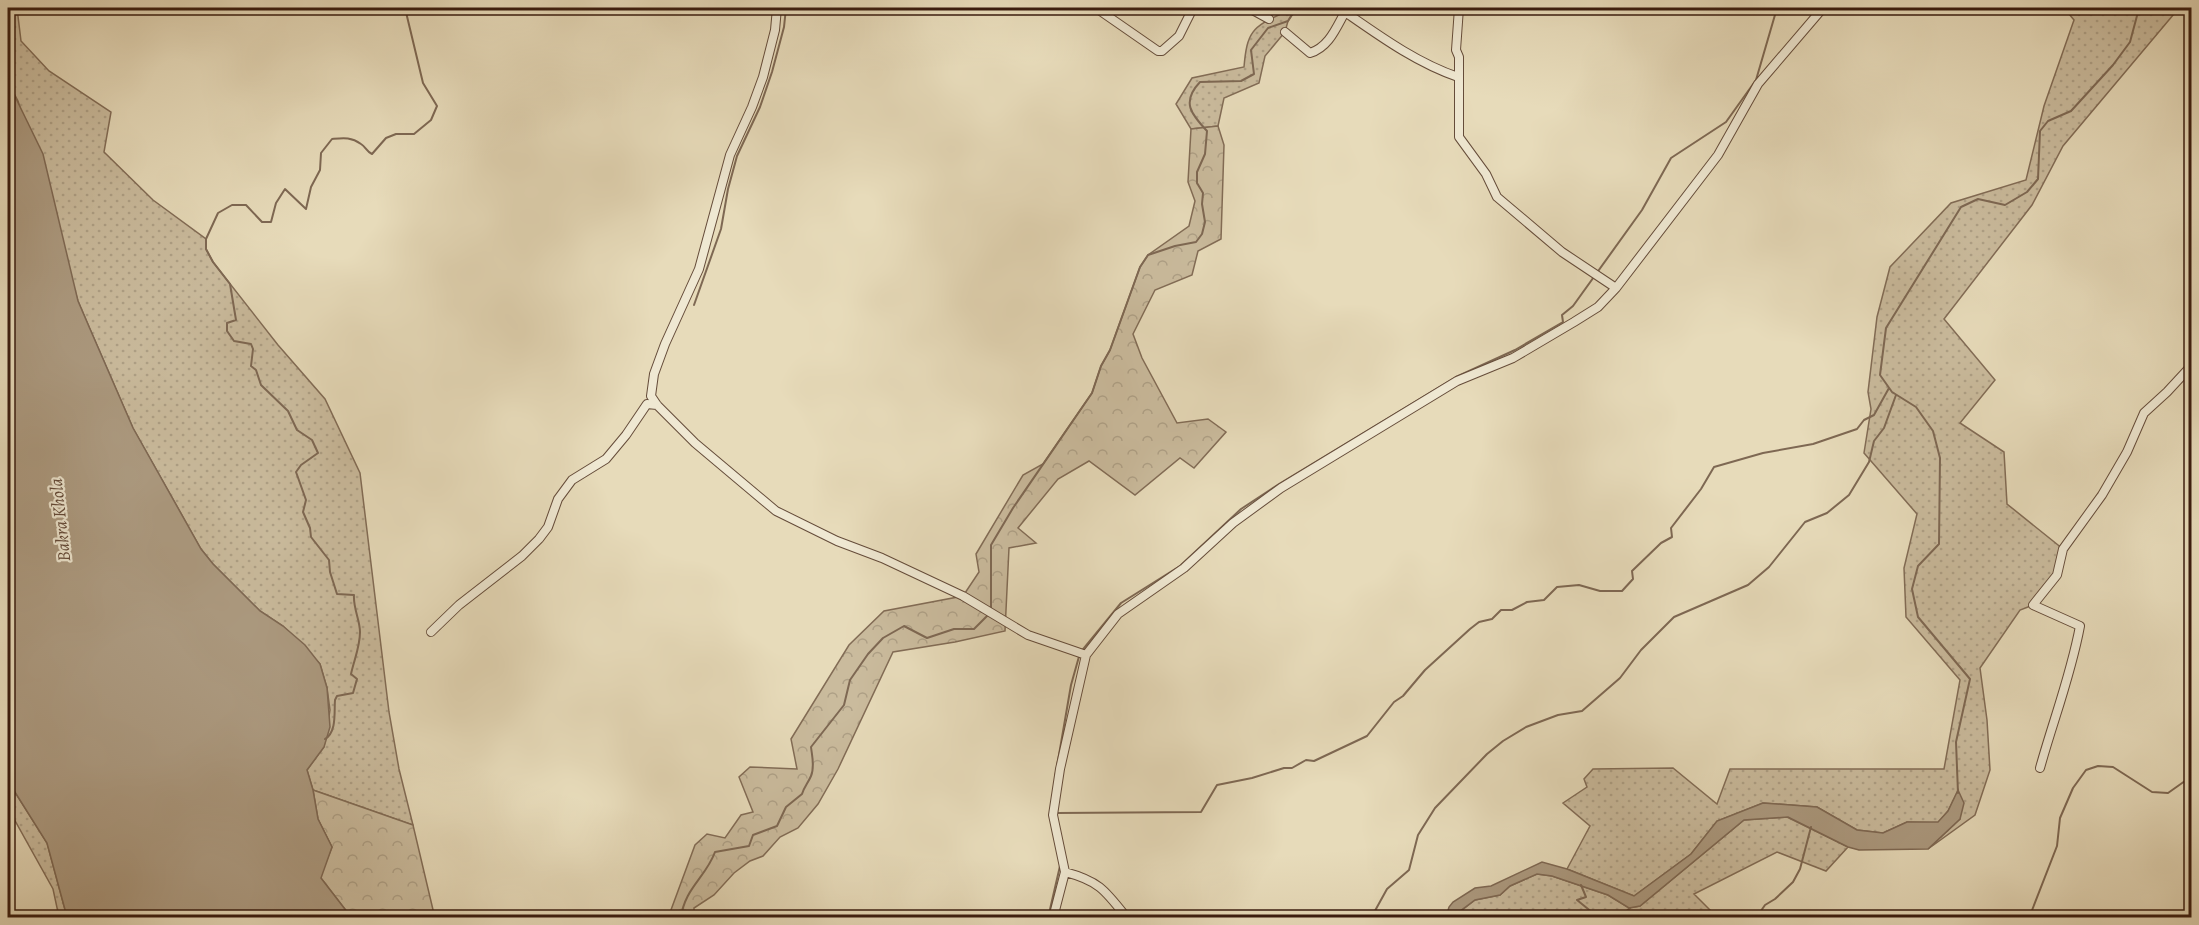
<svg xmlns="http://www.w3.org/2000/svg" width="2199" height="925" font-family="Alegreya,serif">
	<defs>
		<pattern id="grass-dots" width="8" height="8" patternUnits="userSpaceOnUse" patternTransform="scale(1.5)"><rect width="8" height="8" fill="#cabb9d"/><path d="M2 2h.1M6 6h.1" fill="none" stroke="#aea086" stroke-width="1.8" stroke-linecap="round"/></pattern>
		<pattern id="forest-crowns" width="20" height="18" patternUnits="userSpaceOnUse" patternTransform="scale(1.5)"><rect width="20" height="18" fill="#cabb9d"/><path d="M2 6a3 3 0 1 1 6 0M12 15a3 3 0 1 1 6 0" fill="none" stroke="#aea086"/></pattern>
	</defs>
	<rect width="100%" height="100%" fill="#e7dbba"/>
	<filter id="stains"><feTurbulence type="fractalNoise" baseFrequency=".00333" numOctaves="4"/><feColorMatrix values="0 0 0 0 .2 0 0 0 0 .09 0 0 0 0 .02 0 0 0 .5 -.17"/></filter>
	<radialGradient id="worn" r=".72"><stop offset=".6" stop-color="#630" stop-opacity="0"/><stop offset="1" stop-color="#630" stop-opacity=".3"/></radialGradient>
	<path fill="url(#grass-dots)" stroke="#826c56" stroke-width="1.5" d="M8,8h9l4,33 28,30 62,41 -7,40 49,48 53,39v10l7,13 65,83 47,54 35,74 29,239 10,57 14,56 -100,-35 -6,-20 17,-23 6,-37 -3,-22 -7,-24 -37,-38 -23,-15 -47,-47 -12,-15 -68,-121 -43,-99 -12,-28 -60,-200 -10,-19z
		M1285,8h12l-9,13 -3,11 -20,24 -6,27 -35,15 -6,28 -27,3 -15,-25 16,-26 52,-11c3,-35 8,-40 39,-54z
		M2064,8h115l-116,138 -31,59 -88,114 51,61 -35,43 44,29 3,52 56,45 -6,26 -24,30 -13,5 -40,58 7,52 3,50 -15,45 -47,34 32,-30 -2,-28 -10,20 -10,12 -31,-1 -24,11 -26,-3 -40,-23 -54,-4 -46,18 -26,33 -57,42 -67,-27 23,-43 -27,-23 24,-16 -3,-8 9,-10 80,-1 44,36 13,-35h214l16,-89 -54,-63 -2,-49 13,-54 -53,-61 7,-44 -3,-17 9,-75 13,-50 61,-64 75,-23 18,-74 30,-86z
		M8,781l39,62 20,74h-8l-6,-28 -45,-81z
		M1787,817l61,30 -22,24 -49,-19 -83,42 23,23 -265,1 23,-18 25,-5 10,-9 27,-12 15,2 56,19 21,13 11,-2 104,-86z"/>
	<path fill="url(#forest-crowns)" stroke="#826c56" stroke-width="1.5" d="M1218,126l6,19 -3,94 -23,12 -6,24 -37,15 -22,44 9,24 35,65 31,-4 18,13 -32,36 -14,-10 -45,37 -46,-34 -31,18 -40,49 18,15 -27,5 -4,83 -50,11 -62,10 -55,117 -20,35 -20,24 -18,9 -17,19 -13,5 -16,12 -20,22 -20,13v9l-26,1 27,-73 12,-11 18,4 16,-23 12,-3 -14,-35 11,-10 47,2 -6,-30 58,-94 35,-34 79,-15 16,-24 -3,-18 47,-79 20,-11 49,-71 9,-27 9,-16 30,-83 8,-12 41,-29 6,-25 -7,-19 3,-53z
		M313,790l100,35 21,89 -20,4 -63,-1 -31,-40 12,-30 -14,-28z"/>
	<path fill="#ac9a80" stroke="#7e6853" stroke-width="1.5" d="M8,82l35,72 35,147 12,28 43,99 68,121 12,15 47,47 23,15 22,19 15,19 7,24 3,39 -6,20 -17,23 6,20 5,29 14,28 -11,31 30,39h-284l-20,-74 -39,-62z
		M1958,790l6,13 -4,16 -32,30 -69,1 -11,-3 -60,-30 -44,3 -104,86 -11,2 -21,-13 -56,-19 -15,-2 -27,12 -10,9 -25,5 -23,17h-6l3,-10 4,-5 22,-14 16,-2 51,-24 25,7 67,27 57,-42 26,-33 46,-18 54,4 40,23 26,3 24,-11h31l10,-11z"/>
	<g fill="none" stroke-linecap="round" stroke-linejoin="round">
		<path stroke="#7e6853" stroke-width="2" d="M694,305l27,-76 7,-40 9,-33 23,-49 12,-35 12,-45 2,-19
			M991,609v-64l22,-37 79,-115 9,-27 9,-16 30,-83 8,-12 27,-9 21,-4 6,-8 3,-12 -3,-18 1,-11 -6,-10v-11l8,-18 2,-23c-16,-17 -26,-29 -7,-49l41,-1 13,-7 -3,-24 17,-22 20,-7 8,-13
			M325,739c12,-7 9,-27 10,-39l2,-4 16,-3 4,-14 -6,-5c3,-14 9,-27 9,-42 0,-12 -7,-24 -6,-37l-17,-1 -7,-22 -1,-12 -18,-23 -1,-9 -7,-16 3,-12 -10,-28 5,-7 17,-12 -6,-13 -15,-10 -9,-19 -27,-26 -5,-15 -5,-4 2,-17 -2,-5 -17,-3 -7,-10v-8l9,-3 -6,-36 -17,-22 -7,-13v-10l12,-26 14,-8h14l16,17h9l5,-19 9,-14 21,20 5,-22 9,-17 1,-17 11,-14c12,-1 19,-2 29,5 5,3 5,7 11,10l14,-16 10,-4h18l17,-14 6,-14 -14,-23 -18,-75
			M1055,778l16,-93 9,-32 41,-50 59,-37 61,-57 38,-25 177,-107 59,-27 48,-28 -1,-7 11,-9 69,-96 29,-52 55,-36 30,-42 21,-72
			M1958,793l-2,-51 14,-63 -52,-62 -6,-28 6,-23 21,-22 1,-86 -7,-27 -17,-24 -24,-15 -12,-17 6,-47 75,-121 17,-8 27,6 22,-13 11,-13 2,-48 8,-10 23,-10 42,-46 17,-23 8,-30v-4
			M1057,813l144,-1 16,-27 35,-7 32,-10h8l14,-8 8,1 53,-25 27,-34 9,-6 22,-26 45,-41 9,-7 13,-3 9,-9h11l15,-8 17,-2 13,-13 22,-2 21,6h22l11,-12 -1,-8 29,-28 11,-6 -1,-9 30,-39 13,-22 49,-14 50,-9 44,-15 7,-9 10,-5 15,-27
			M1581,885l5,12 -9,3 16,13 12,5
			M681,918c3,-29 25,-41 34,-66l34,-6 4,-11 24,-9 9,-19 16,-13c2,-7 6,-11 9,-18 4,-9 1,-20 0,-29l33,-42 6,-25 18,-26 15,-16 21,-12 23,12 27,-9h20l15,-15
			M1048,918l12,-52
			M1371,918l16,-29 22,-19 9,-35 17,-27 52,-54 16,-13 23,-14 32,-12 24,-4 38,-33 21,-28 33,-33 74,-32 21,-18 36,-45 22,-9 22,-18 20,-33 5,-21 10,-13 12,-33
			M1618,918l12,-10
			M1756,918l9,-13 10,-6 18,-17 7,-13 11,-42
			M2029,918l28,-72 3,-28 13,-30 13,-18 12,-4 15,1 39,25 16,1 24,-17"/>
		<defs>
			<path id="minor" d="M777,8l-2,22 -12,47 -11,30 -22,48 -31,114 -34,75 -11,30 -3,22 6,9 38,38 81,68 61,30 45,17 81,38 65,39 58,20
				M1096,8l62,43h4l17,-15 14,-28
				M1249,8l20,11
				M1459,8l-3,42 3,7v80l27,37 11,23 65,55 54,36
				M1285,32l25,21c19,-6 26,-25 35,-41 36,25 72,51 113,65
				M431,632l28,-27 63,-49 17,-17 9,-12 10,-28 14,-19 34,-21 20,-24 21,-31 10,1
				M2040,768c13,-47 31,-93 40,-142l-47,-21 24,-30 6,-26 39,-54 25,-43 17,-39 23,-21 25,-27
				M1065,872c34,9 40,18 62,46
				M1053,918l12,-46 -12,-57 7,-46 26,-114 32,-41 66,-46 49,-45 48,-35 176,-107 56,-23 61,-36 24,-15 18,-19 102,-133 40,-71 65,-76"/>
		</defs>
		<use href="#minor" stroke="#654c3a" stroke-width="10"/>
		<use href="#minor" stroke="#efe8d2" stroke-width="8"/>
	</g>
	<g text-anchor="middle" dominant-baseline="central" stroke-width="4.5" stroke-linejoin="round" paint-order="stroke">
		<g font-size="18" font-style="italic" fill="#624837" stroke="#efe8d2">
			<text transform="translate(60 520) rotate(-96)">Bakra Khola</text>
		</g>
	</g>
	<rect width="2199" height="925" fill="none" stroke="#e7dbba" stroke-width="30"/>
	<rect x="9" y="9" width="2181" height="907" fill="none" stroke="#3a1c0f" stroke-width="3"/>
	<rect x="15" y="15" width="2169" height="895" fill="none" stroke="#3a1c0f" stroke-width="1.5"/>
	<rect width="100%" height="100%" filter="url(#stains)"/>
	<rect width="100%" height="100%" fill="url(#worn)"/>
</svg>
